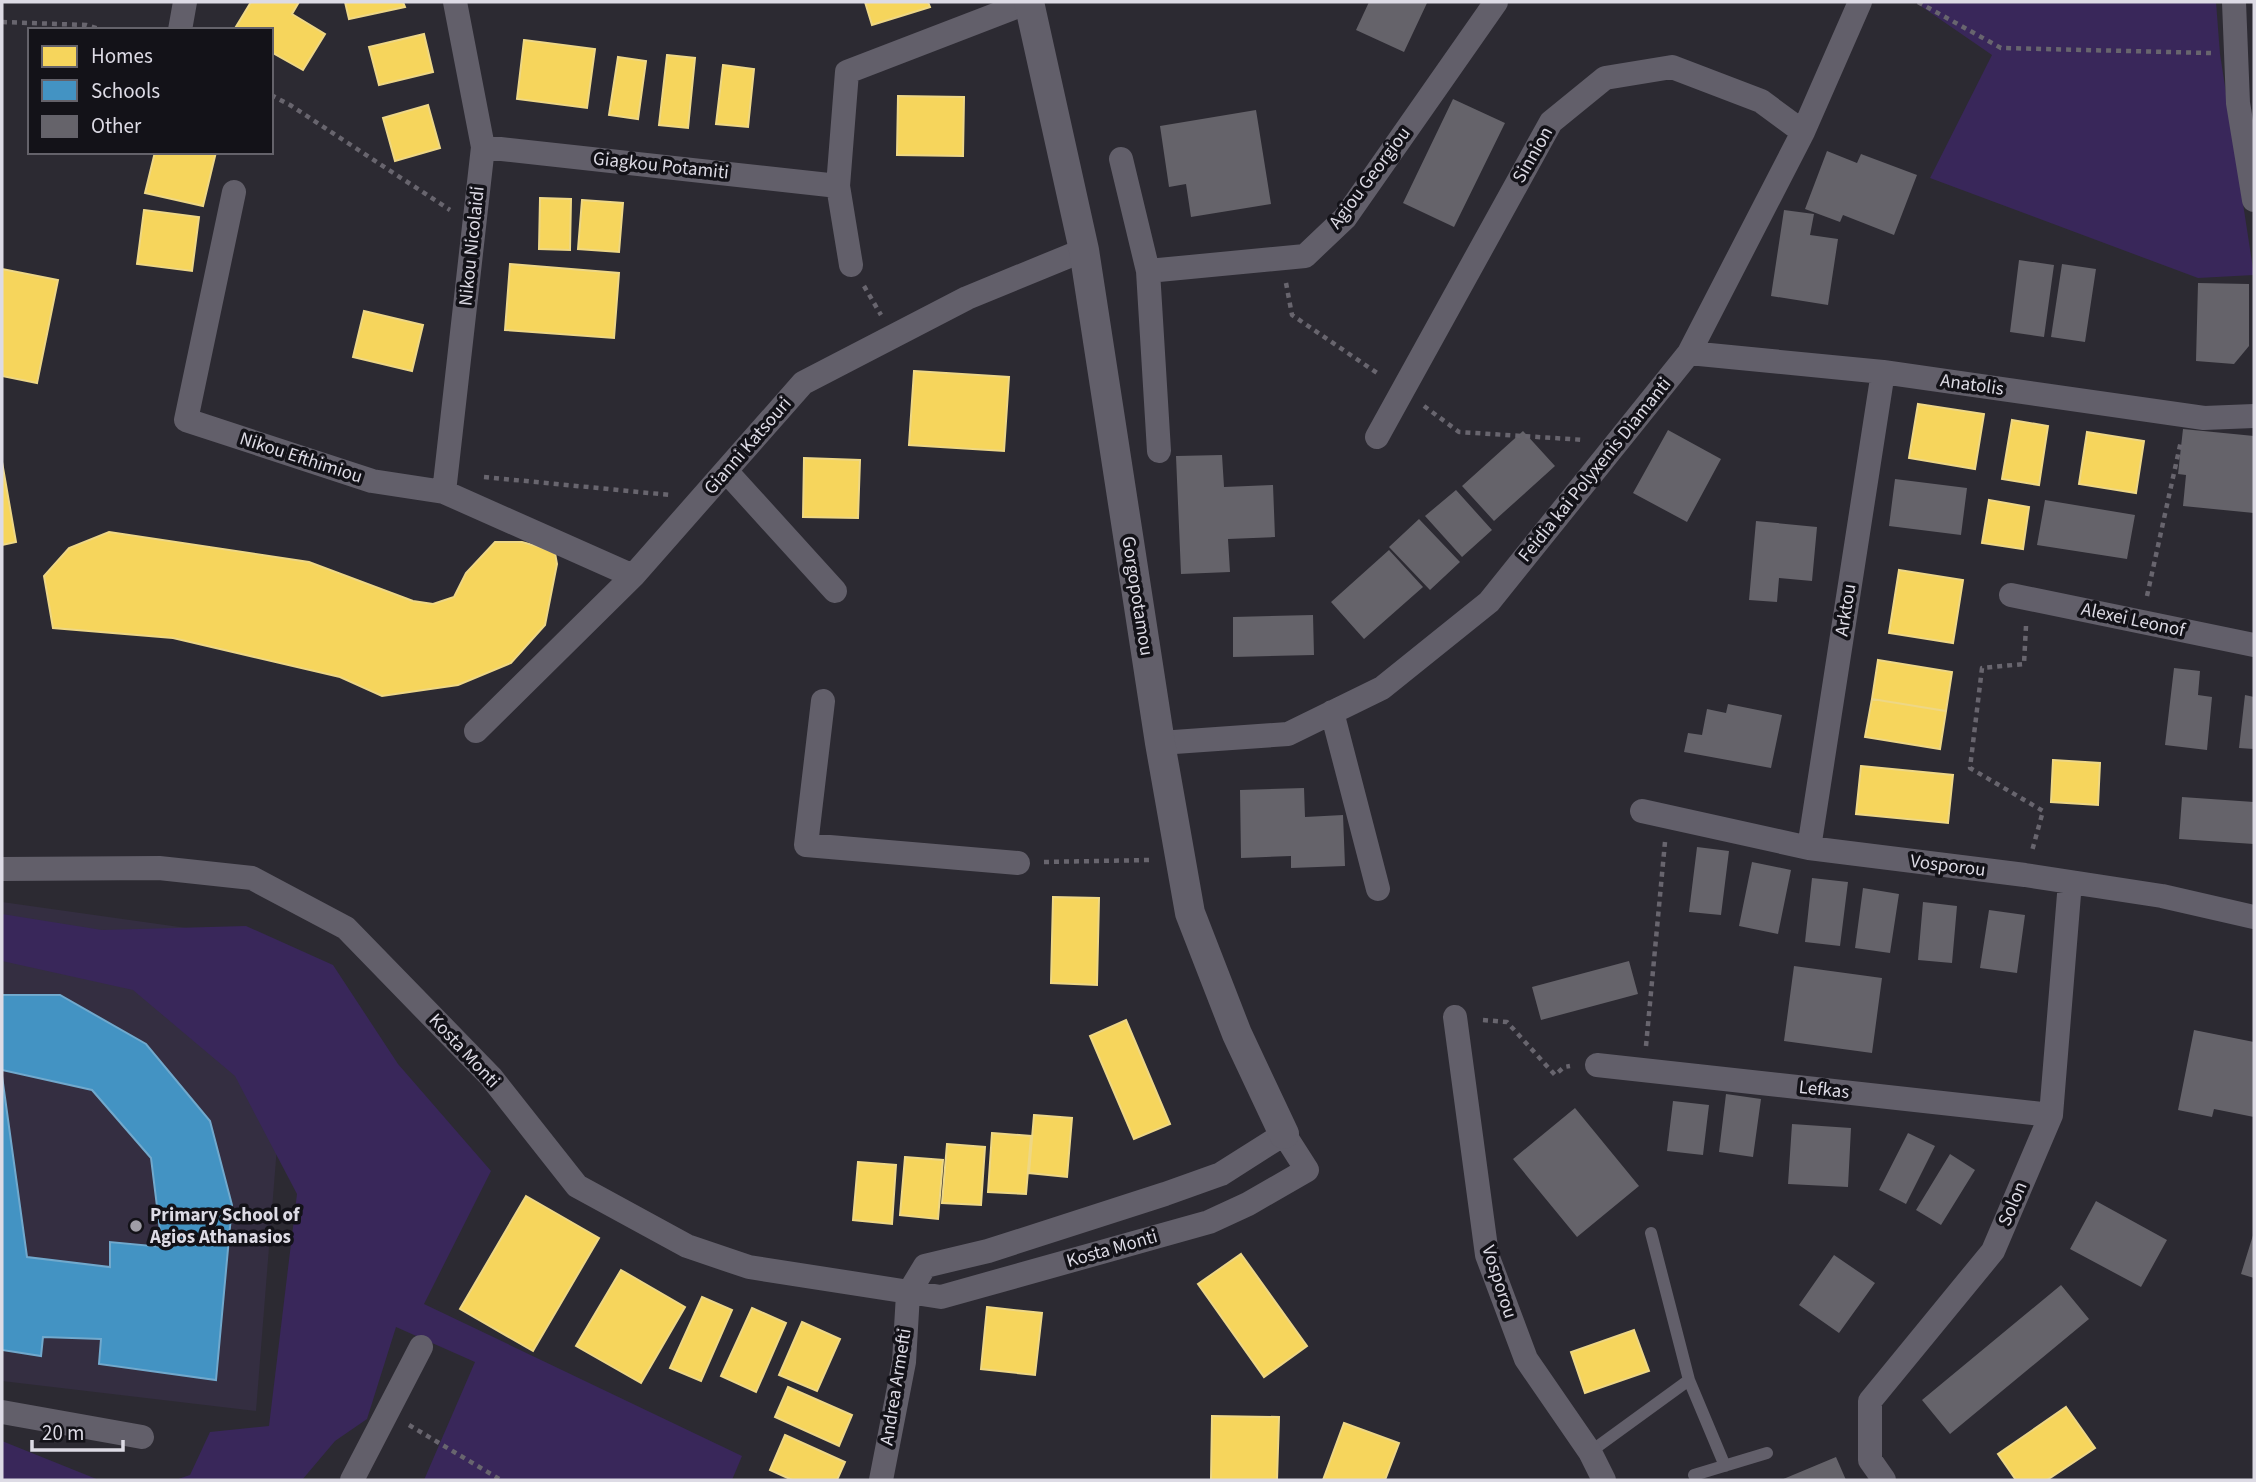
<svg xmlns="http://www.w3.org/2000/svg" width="2256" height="1482" font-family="'Source Sans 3',sans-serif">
	<rect width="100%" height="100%" fill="#2c2a32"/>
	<path fill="#342e41" d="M2,902l213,30 68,139 -27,340 -254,-30z"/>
	<path fill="#39275a" d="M1915,2h301l4,52 34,221 -56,3 -268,-100 62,-123z
		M2,914l100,16 144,-4 87,39 65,99 93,107 -67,133 318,152 -10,24h-308l51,-118 -79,-35 -29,92 -32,22 -33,39h-127l15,-5 20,-43 59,-6 28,-232 -62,-118 -102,-86 -131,-29z
		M2,1441l97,39h-97z"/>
	<path fill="#f6d55c" stroke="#eed785" stroke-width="2" d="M251,2h48l-7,12 33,20 -22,36 -32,-18v-22h-37z
		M345,2h58l2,5 -56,12z
		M865,2h63l2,5 -58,18z
		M424,34l9,38 -54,13 -10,-38z
		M524,40l71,9 -8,59 -70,-9z
		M667,55l28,3 -7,70 -29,-3z
		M618,57l28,4 -8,58 -29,-4z
		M723,65l31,4 -6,58 -32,-3z
		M898,96l66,1 -1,59 -66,-1z
		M428,105l12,43 -45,13 -12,-43z
		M155,152h61l-13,54 -58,-13z
		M540,198l31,1 -1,51 -31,-1z
		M582,200l41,3 -4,49 -41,-3z
		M144,210l55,7 -7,54 -55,-7z
		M510,264l109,9 -5,65 -109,-8z
		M2,269l56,11 -21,103 -35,-7z
		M364,311l59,14 -11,46 -59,-14z
		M914,371l95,6 -5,74 -95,-6z
		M1918,404l66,10 -9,55 -66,-11z
		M2012,420l36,6 -9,59 -37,-6z
		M2087,432l57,9 -8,52 -57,-9z
		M804,458l56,2 -2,58 -55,-1z
		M2,462l14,80 -14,3z
		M1989,500l40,7 -6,42 -41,-6z
		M109,532l200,30 104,39 20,3 21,-7 12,-24 29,-31h27l18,5 15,6 2,11 -12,61 -34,38 -53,22 -76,11 -42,-19 -167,-39 -120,-10 -9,-52 25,-28z
		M1899,570l64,10 -10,63 -64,-10z
		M1878,660l74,12 -6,39 -74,-12z
		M1872,699l74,12 -6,38 -75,-12z
		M2053,760l47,3 -2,42 -47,-3z
		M1861,766l92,9 -5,48 -92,-9z
		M1053,897l46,1 -2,87 -46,-2z
		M1126,1020l44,104 -36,15 -44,-103z
		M1034,1115l38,3 -5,59 -38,-4z
		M992,1133l39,3 -5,58 -38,-2z
		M947,1144l38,3 -4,58 -39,-2z
		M905,1157l38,3 -5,59 -38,-4z
		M858,1162l38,3 -4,59 -39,-4z
		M526,1196l73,42 -66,113 -73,-42z
		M1241,1254l66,92 -43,31 -66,-93z
		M621,1270l64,37 -44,76 -65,-37z
		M702,1297l30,13 -31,71 -31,-13z
		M987,1307l55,6 -7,62 -54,-6z
		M752,1308l34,15 -30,69 -35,-16z
		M802,1322l38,17 -23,52 -38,-16z
		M1634,1330l15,41 -64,22 -14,-41z
		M788,1387l64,28 -13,31 -64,-29z
		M2066,1407l29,41 -48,32h-31l-18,-26z
		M1212,1416l67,1 -2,63h-66z
		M1344,1423l55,20 -14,37h-62z
		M785,1435l60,27 -8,18h-45l-22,-10z"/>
	<path fill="#4393c3" stroke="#71a9cd" stroke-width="2" d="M2,995h58l86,49 64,77 22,84 -16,175 -117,-16 2,-25 -58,-2 -2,19 -39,-6v-274l25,181 83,10v-25l52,5 -11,-89 -59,-68 -90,-20z"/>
	<path fill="#65636a" d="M1369,2l58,1 -23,49 -48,-22z
		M1453,99l52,24 -51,104 -51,-24z
		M1256,110l15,94 -80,13 -5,-33 -17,3 -9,-61z
		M1827,151l30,12 4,-9 56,21 -23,60 -51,-20 -3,7 -35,-13z
		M1784,210l30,4 -4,21 28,4 -10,66 -57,-9z
		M2019,260l35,5 -10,72 -34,-5z
		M2062,264l34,5 -11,73 -34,-5z
		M2198,283l51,1v62l-15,18 -38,-3z
		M2183,429l71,7v77l-71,-7 3,-31 -8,-1z
		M1668,430l53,29 -34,63 -54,-29z
		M1523,431l32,35 -61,55 -32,-35z
		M1222,455l2,32 49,-2 2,52 -47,2 2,33 -49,2 -5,-118z
		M1895,479l72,9 -6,47 -72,-9z
		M1456,490l36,40 -30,27 -37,-41z
		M2045,500l90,15 -8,44 -90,-14z
		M1419,519l41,43 -30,28 -41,-43z
		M1756,521l61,6 -5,54 -33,-3 -2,24 -28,-2z
		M1389,550l34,37 -59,52 -33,-37z
		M1313,615l1,40 -81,2v-40z
		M2174,668l26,3 -2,24 14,2 -5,53 -42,-5z
		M2245,695l9,2v52l-15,-1z
		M1728,704l54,11 -11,53 -87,-16 4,-19 14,2 5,-26 19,4z
		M1304,788l1,29 38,-2 2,51 -54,2v-12l-50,2 -1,-68z
		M2182,797l72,5v42l-75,-5z
		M1697,847l32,4 -8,64 -32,-3z
		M1752,862l39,8 -13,64 -39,-8z
		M1812,878l36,4 -8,64 -35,-4z
		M1863,888l36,6 -9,59 -35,-5z
		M1923,902l34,4 -5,57 -34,-3z
		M1989,910l36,5 -8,58 -37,-5z
		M1629,961l9,33 -97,26 -9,-33z
		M1794,966l88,12 -10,75 -88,-12z
		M2194,1030l60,12v75l-40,-8 -2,8 -34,-7z
		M1726,1094l35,5 -8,58 -34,-5z
		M1673,1101l36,4 -6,50 -36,-4z
		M1575,1108l64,78 -62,51 -64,-78z
		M1792,1124l59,4 -3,59 -60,-3z
		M1908,1133l27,13 -29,58 -27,-14z
		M1950,1154l25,16 -34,55 -25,-15z
		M2096,1201l71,39 -26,47 -71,-38z
		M2254,1232v46l-13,-4z
		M1834,1255l41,28 -36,50 -40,-28z
		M2061,1285l28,34 -139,115 -28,-34z
		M1836,1457l10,23h-65z"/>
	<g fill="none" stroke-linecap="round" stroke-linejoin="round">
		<path stroke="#68656e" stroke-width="4.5" stroke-dasharray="5 5" stroke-linecap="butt" d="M1918,2l83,46 210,5
			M2,22l84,3 17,5
			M271,95l19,10 160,105
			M1286,283l6,32 88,60
			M864,286l17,29
			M1424,406l35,26 126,8
			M484,477l186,18
			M2147,596l34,-155
			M2026,626l-2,38 -42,4 -12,100 73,43 -11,40
			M1044,862l106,-2
			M1483,1020l24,2 48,53 9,-8 6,-1
			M1646,1046l19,-204
			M409,1425l92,55"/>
		<path stroke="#625f6a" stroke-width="12" d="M1651,1233l38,147 36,86
			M1590,1452l99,-72
			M1694,1475l73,-22"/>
		<path stroke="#625f6a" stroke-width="24" d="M2234,2l4,101 16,97
			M180,30l5,-28
			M483,147l355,39
			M1121,159l27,112 11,180
			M234,192l-48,228 186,61 72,11 189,84
			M851,265l-13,-79 9,-114 182,-70
			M1148,271l157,-15 40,-38 151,-216
			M1689,353l194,19 321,46 50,-2
			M1377,437l174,-315 54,-44 67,-11 89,34 42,31
			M726,471l109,120
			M444,492l39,-345 -28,-145
			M2011,595l243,50
			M823,701l-17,144 212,18
			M1332,712l46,177
			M476,731l157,-155 170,-193 164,-85 117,-48
			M1160,743l128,-9 94,-46 107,-86 200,-249 114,-221 57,-130
			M1642,811l167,37 216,27 137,21 92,21
			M1809,848l74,-476
			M2,869l157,-1 93,10 94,50 145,149 86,109 110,60 62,21 192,30 268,-75 39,-18 59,-34 -23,-36 -63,40 -56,20 -177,57 -63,15 -17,28 -4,68 -23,118
			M1455,1017l32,238 39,104 64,93 14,28
			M1597,1065l454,50
			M2,1412l140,25
			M352,1480l69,-133
			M1884,1480l-14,-20v-59l123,-150 58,-136 19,-233"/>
		<path stroke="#625f6a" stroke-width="30" d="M1029,2l55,248 76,493 30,170 47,121 47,100"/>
	</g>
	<circle fill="#9f9da6" stroke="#131218" stroke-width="2.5" cx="136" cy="1226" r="7"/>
	<g text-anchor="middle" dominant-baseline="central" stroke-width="7" stroke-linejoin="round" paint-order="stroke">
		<g font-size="19" fill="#dddbe5" stroke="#131218">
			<text transform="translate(1533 155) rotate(-60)">Sinnion</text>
			<text transform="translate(661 166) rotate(6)">Giagkou Potamiti</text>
			<text transform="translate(1370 178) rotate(-53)">Agiou Georgiou</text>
			<text transform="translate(472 246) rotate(-84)">Nikou Nicolaidi</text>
			<text transform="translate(1972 385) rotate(8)">Anatolis</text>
			<text transform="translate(748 446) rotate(-49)">Gianni Katsouri</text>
			<text transform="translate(301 458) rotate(18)">Nikou Efthimiou</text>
			<text transform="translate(1595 470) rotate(-51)">Feidia kai Polyxenis Diamanti</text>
			<text transform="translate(1137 596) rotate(81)">Gorgopotamou</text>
			<text transform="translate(1846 610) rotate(-81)">Arktou</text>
			<text transform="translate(2133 620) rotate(12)">Alexei Leonof</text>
			<text transform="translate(1948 866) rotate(7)">Vosporou</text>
			<text transform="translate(464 1051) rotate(47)">Kosta Monti</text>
			<text transform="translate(1824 1090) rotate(6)">Lefkas</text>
			<text transform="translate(2013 1204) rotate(-67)">Solon</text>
			<text transform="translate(1112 1249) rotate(-16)">Kosta Monti</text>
			<text transform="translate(1499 1282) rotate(72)">Vosporou</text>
			<text transform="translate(896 1387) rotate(-81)">Andrea Armefti</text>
		</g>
		<g font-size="19" font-weight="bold" fill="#dddbe5" stroke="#131218" text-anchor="start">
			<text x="150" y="1215">Primary School of<tspan x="150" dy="22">Agios Athanasios</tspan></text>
		</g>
	</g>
	<rect width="2256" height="1482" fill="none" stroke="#dddbe5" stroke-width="7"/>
	<rect x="28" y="28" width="245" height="126" fill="#131218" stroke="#64626a" stroke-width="2"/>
	<rect x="42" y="46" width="35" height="21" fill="#f6d55c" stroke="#64626a" stroke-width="2"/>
	<text x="91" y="63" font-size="21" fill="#dddbe5">Homes</text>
	<rect x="42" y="80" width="35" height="21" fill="#4393c3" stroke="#64626a" stroke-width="2"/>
	<text x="91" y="98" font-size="21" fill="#dddbe5">Schools</text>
	<rect x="42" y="116" width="35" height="21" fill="#65636a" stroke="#64626a" stroke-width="2"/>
	<text x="91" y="133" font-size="21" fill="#dddbe5">Other</text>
	<path d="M32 1440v10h91v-10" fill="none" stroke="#dddbe5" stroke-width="3.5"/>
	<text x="42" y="1440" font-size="21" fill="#dddbe5" stroke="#131218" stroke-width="5" paint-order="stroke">20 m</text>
</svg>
